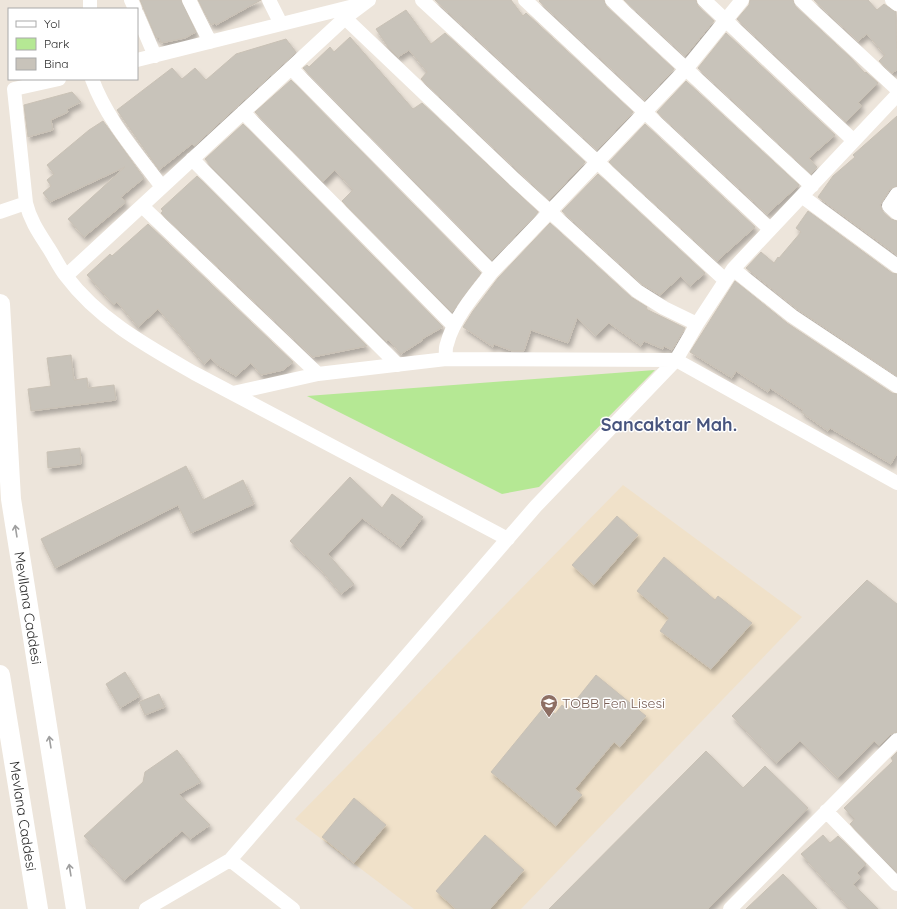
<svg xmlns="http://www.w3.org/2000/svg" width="897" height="909" font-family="Quicksand,sans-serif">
	<defs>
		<filter id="shadow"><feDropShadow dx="2.5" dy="4.5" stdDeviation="2" flood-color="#0004"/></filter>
	</defs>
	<rect width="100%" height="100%" fill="#ede5db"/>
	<path fill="#f0e1c9" d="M623,485l179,132 -281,292h-107l-119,-90z"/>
	<path fill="#b5e894" d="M655,370l-116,117 -37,7 -195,-98z"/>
	<path fill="#c8c3ba" stroke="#c9c1b5" filter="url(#shadow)" d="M140,0h41l15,32 -11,6 -24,5 -2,-6 -3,1z
		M198,0h63l-45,25 -1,-2 -4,2z
		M435,0h76l12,16 3,-3 107,99 -36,38z
		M540,0h64l2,6 68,63 -29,31 -106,-99z
		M624,0h72l2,6 16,15 -29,35z
		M750,0h43l2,6 55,51 15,16 1,-1 12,11 -20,20 4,3 -16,16 -109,-103 12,-14z
		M814,0h54l9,10 7,-6 12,8 1,58 -5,3 -13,-12 6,-6 -18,-21 -9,7z
		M406,10l25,34 14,-11 140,129 -36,38 -128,-121 6,-7 -18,-22 -11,7 -10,-10 -12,-18z
		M726,33l109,102 -26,23 8,9 -6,7 -113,-106z
		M350,37l63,72 9,-6 116,109 -46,48 -189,-192 4,-3 2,2 21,-20 4,5z
		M286,39l10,13 -102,94 -2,-2 -33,26 -42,-60 55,-42 10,11 13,-11 11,12 30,-26z
		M291,80l190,193 -29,39 -110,-111 11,-11 -18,-20 -12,12 -68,-70z
		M686,81l113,104 -32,29 -110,-102z
		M72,92l9,10 -14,7 1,3 -17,8 2,10 -25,7 -4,-32z
		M897,116v70l-7,3 -10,16 3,7 8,7 6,2v34l-79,-58 15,-21 22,-19 -2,-2z
		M103,121l41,57 -23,19 5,5 -42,35 -16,-18 57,-52 -75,35 -7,-9 8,-7 -4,-6 7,-6 -7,-9 42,-35z
		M243,124l200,203 -21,12 1,1 -22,14 -12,-14 -3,1 -176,-176 -5,-6z
		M645,124l110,103 -38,34 -108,-99z
		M598,174l107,99 -15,13 -9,-10 -21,19 -18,-11 -80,-73z
		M197,176l170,170 -54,11 -152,-144 2,-2 -2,-2z
		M808,211l84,62 5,1v102l-100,-67 -51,-41 15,-16 13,11 4,-6 1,1 22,-26 -5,-4z
		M550,223l81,74 16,10 -1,2 39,19 -13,22 -8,-4 -1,3 -19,-8 -3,5 -32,-23 -13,13 -19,-18 -9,25 -37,-13 -7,21h-12l-18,-7 -1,3 -30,-20 10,-16 25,-33z
		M148,224l145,138 -10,8 -22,5 -10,-12 -15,13 -20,-12 -5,-6 -7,6 -46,-55 -20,18 -21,-25 -3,3 -27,-30 23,-21 2,2z
		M735,281l52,42 105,70 5,1v59l-6,11 -61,-36 -2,3 -27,-19 2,-2 -33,-22 -2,4 -32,-21 -4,7 -42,-26z
		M71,355l3,25 13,-2 1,10 26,-3 2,15 -85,11 -3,-22 23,-3 -4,-28z
		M80,448l1,16 -33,4 -1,-16z
		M186,466l17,34 40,-20 11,24 -63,29 -13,-28 -123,63 -14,-29z
		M350,477l32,31 10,-14 31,23 -22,30 -39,-29 -34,36 26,30 -13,10 -20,-24 -31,-29z
		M617,516l21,19 -44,50 -22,-20z
		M664,557l51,43 3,-4 34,27 -41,46 -51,-38 9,-13 -32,-27z
		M867,580l30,24v128l-6,2 -12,12 -5,-5 -36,37 -38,-37 -24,22 -44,-47z
		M125,672l15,24 -20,12 -14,-24z
		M596,675l50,41 -26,31 -6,-5 -39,47 7,6 -26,31 -65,-54 54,-66 10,8 7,-9 6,5z
		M159,694l6,13 -20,8 -6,-13z
		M177,750l24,32 -22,12 31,31 -20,14 -8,-8 -58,49 -40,-44 59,-54 2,-10z
		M706,751l37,37 22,-22 43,42 -100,101h-159z
		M897,752v120l-47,-48 5,-5 -11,-11 49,-47 -2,-3z
		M354,798l32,27 -32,38 -32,-26z
		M485,835l39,35 -34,39h-34l-20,-18z
		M823,835l7,8 8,-7 28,28 -9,9 4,4 -8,7 25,25h-28l-49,-55z
		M783,874l34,35h-71z"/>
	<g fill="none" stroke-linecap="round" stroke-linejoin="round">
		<path stroke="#fff" stroke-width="14" d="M131,0l4,9
			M189,0l21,42
			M269,0l12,24
			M422,0l303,280
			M525,0l245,229
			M612,0l200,186
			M704,0l149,140
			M801,0l96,89
			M892,0l5,4
			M90,9v-9
			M137,14l18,42
			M345,18l169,161 123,112 27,17 33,16
			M137,60l221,-55
			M291,68l201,204
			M92,79c15,41 44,73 70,108
			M243,112l211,214
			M192,159l206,206
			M897,194l-8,12 8,7
			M803,197l94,69
			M26,203l-12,-114 45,-10
			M142,206l176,168
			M0,212l26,-9c4,17 13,30 22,44 6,9 11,20 18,29 33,44 81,70 128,97l314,166
			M733,269l59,47 105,70
			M66,276l279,-258 24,-18
			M446,359c0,-5 -1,-11 1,-15 6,-25 29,-52 45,-72l194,-203 56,-69
			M233,393l85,-19 128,-15 230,1 21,-36 36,-55 164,-174
			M826,811l71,73
			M230,860l306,-354 140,-146 221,123
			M146,909l84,-49 63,49
			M730,909l167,-169"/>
		<path stroke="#fff" stroke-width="20" d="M0,304l11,195 65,410
			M0,675l38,234"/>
	</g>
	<defs><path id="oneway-shaft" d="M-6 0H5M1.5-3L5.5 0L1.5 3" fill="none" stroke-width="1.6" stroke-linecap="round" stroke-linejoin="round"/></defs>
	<g stroke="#9f9f9f">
		<use href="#oneway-shaft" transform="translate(16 531) rotate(-99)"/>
		<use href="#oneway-shaft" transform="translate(50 742) rotate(-99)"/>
		<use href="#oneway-shaft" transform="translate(70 870) rotate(-99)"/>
	</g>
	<defs>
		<symbol id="school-pin" viewBox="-11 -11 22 30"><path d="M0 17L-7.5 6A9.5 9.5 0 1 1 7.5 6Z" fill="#8d6e63" stroke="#fff"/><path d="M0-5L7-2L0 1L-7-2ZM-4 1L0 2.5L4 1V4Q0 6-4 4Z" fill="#fff"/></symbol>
	</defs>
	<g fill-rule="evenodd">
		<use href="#school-pin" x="539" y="693" width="20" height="27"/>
	</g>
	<g text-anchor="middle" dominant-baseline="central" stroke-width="3" stroke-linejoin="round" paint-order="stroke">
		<g font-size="14" fill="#2a2a2a" stroke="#fff">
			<text transform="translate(28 608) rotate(81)">Mevllana Caddesi</text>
			<text transform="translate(23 816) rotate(81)">Mevlana Caddesi</text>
		</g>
		<g font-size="14" fill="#785e54" stroke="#fff" text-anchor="start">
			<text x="562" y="703">TOBB Fen Lisesi</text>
		</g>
		<g font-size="18" font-weight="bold" fill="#47547e" stroke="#fff">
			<text x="669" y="424">Sancaktar Mah.</text>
		</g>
	</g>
	<rect x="8" y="8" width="130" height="72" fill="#ffffff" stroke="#aaaaaa"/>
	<rect x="16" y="21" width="20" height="6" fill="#ffffff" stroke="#aaaaaa"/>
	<text x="44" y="28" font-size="12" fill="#2a2a2a">Yol</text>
	<rect x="16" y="38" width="20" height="12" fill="#b5e894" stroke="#aaaaaa"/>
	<text x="44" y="48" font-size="12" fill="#2a2a2a">Park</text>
	<rect x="16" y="58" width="20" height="12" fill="#c8c3ba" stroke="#aaaaaa"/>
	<text x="44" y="68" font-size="12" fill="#2a2a2a">Bina</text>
</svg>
